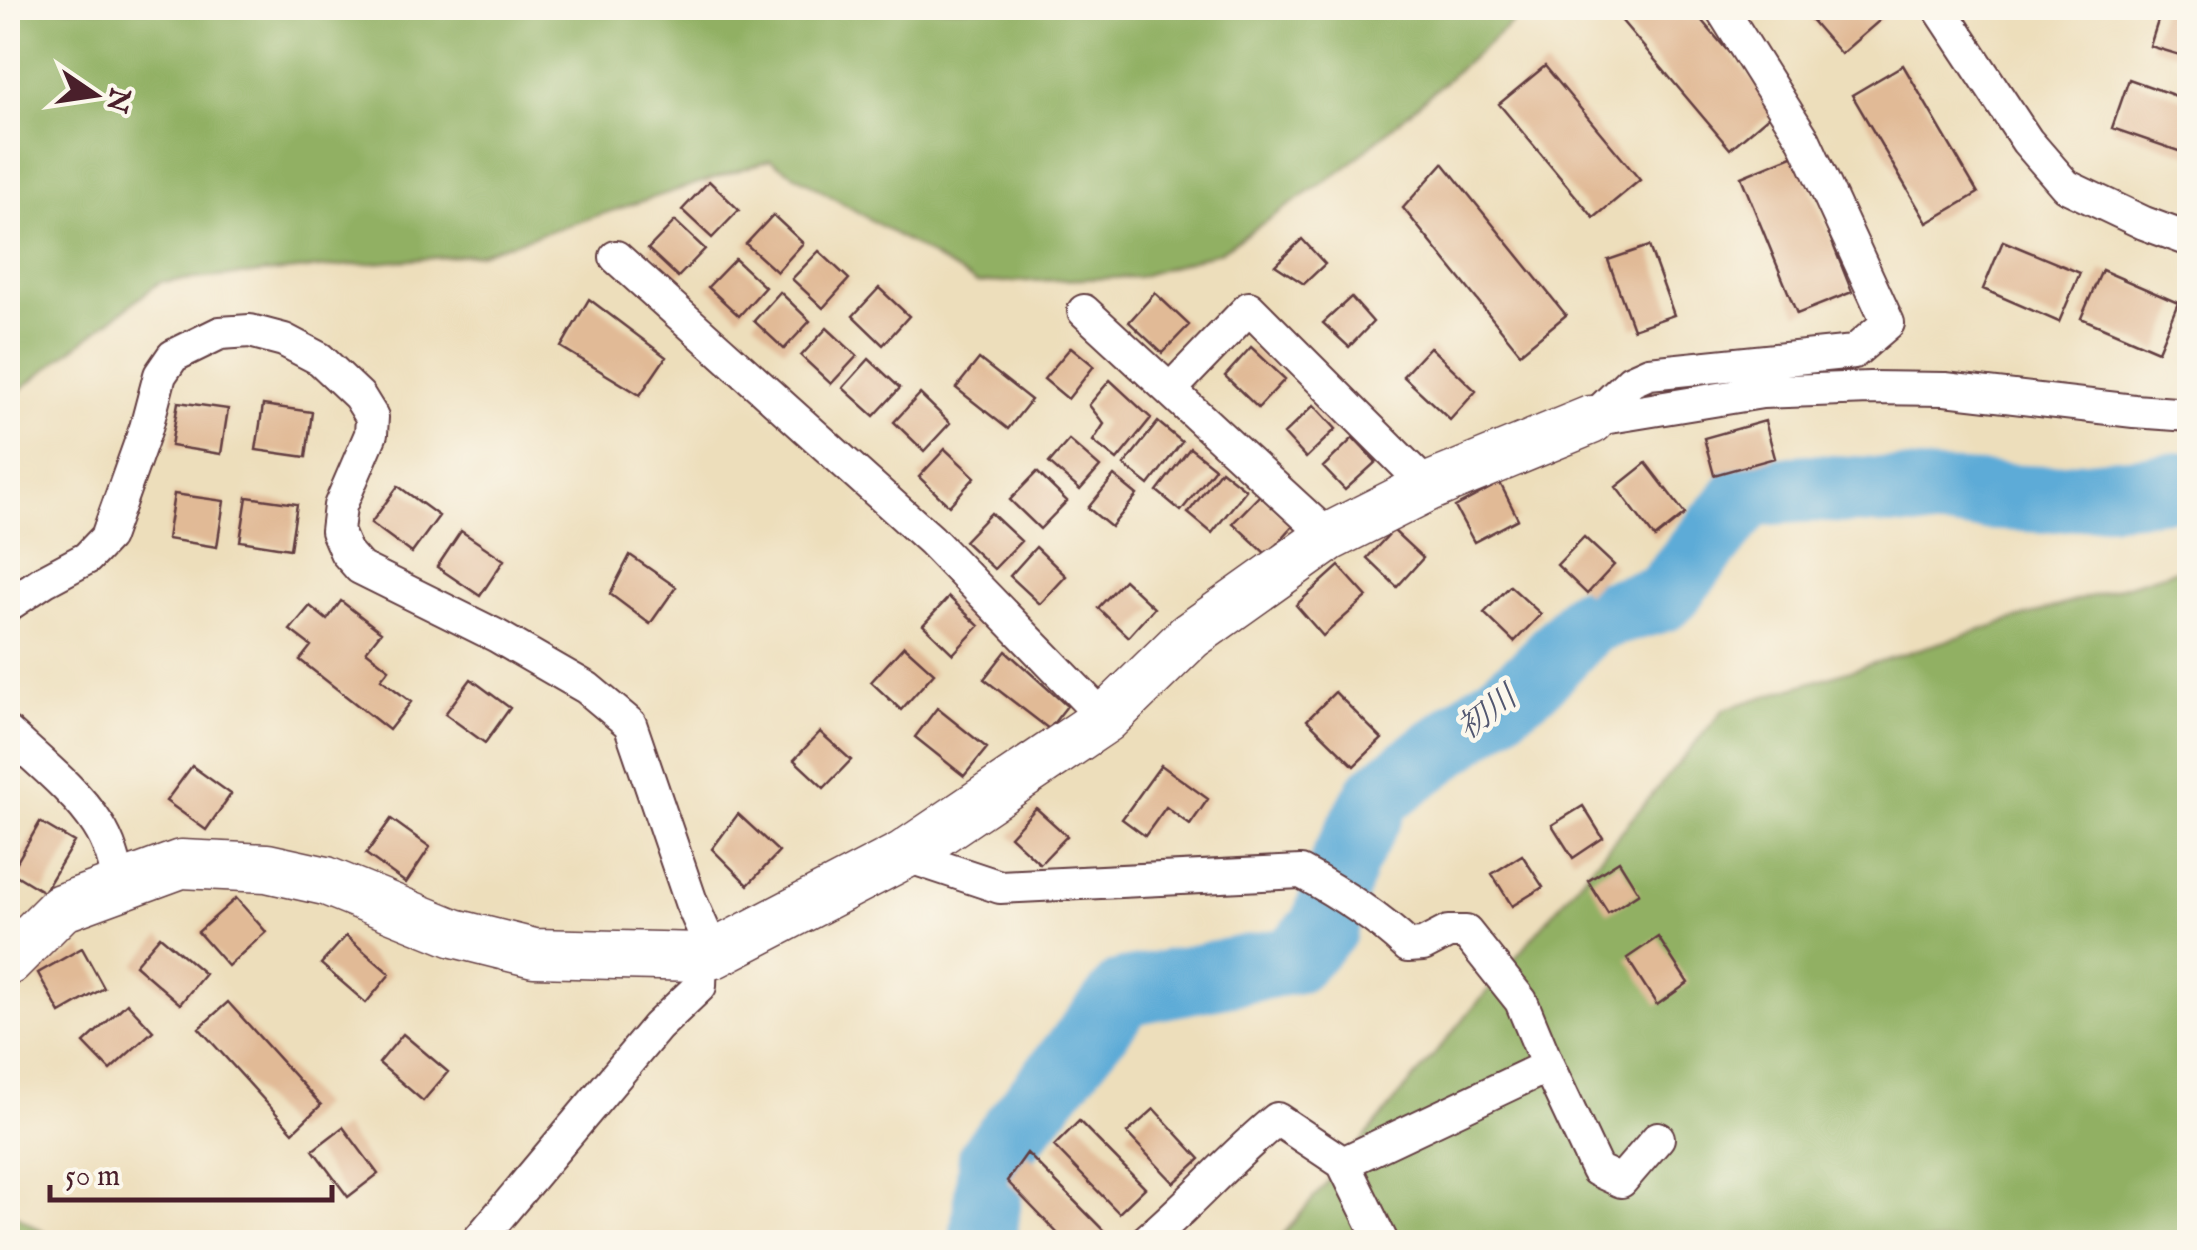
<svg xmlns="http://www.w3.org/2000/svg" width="2197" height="1250" font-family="'IM FELL English','Noto Serif JP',serif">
	<rect width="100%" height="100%" fill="#fbf7ec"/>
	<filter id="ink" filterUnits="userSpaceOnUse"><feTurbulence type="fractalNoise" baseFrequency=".01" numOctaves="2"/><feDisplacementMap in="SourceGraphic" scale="20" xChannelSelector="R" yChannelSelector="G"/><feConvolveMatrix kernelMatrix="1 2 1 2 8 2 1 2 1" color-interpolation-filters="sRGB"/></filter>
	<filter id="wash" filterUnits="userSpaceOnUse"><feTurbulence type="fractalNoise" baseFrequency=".0048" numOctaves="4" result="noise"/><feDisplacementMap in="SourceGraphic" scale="40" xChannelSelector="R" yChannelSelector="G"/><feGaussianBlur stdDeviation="2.25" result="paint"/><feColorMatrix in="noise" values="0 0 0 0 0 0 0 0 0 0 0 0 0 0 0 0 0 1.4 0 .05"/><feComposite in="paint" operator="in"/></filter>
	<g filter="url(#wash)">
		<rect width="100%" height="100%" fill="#eddebb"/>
		<path fill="#91b063" stroke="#6e6847" stroke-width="2.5" d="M8,8h1521l-185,161 -123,82 -83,26 -161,6 -207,-123 -292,94 -318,28 -152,117z
			M2189,566v676h-912l447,-533z
			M8,1210l51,32h-51z"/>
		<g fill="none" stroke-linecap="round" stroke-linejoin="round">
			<path stroke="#5dabd7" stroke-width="68" d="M983,1242l9,-84 133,-166 168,-32 31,-32 20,-67 35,-66 155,-116 55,-59 74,-22 85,-105 62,-5 235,11 145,-14"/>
		</g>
		<g id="blocks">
			<path fill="#e1ba96" d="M1611,8h80l86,101 -47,40z
				M1801,8h80l6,6 -46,40z
				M2162,8h28v50l-40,-12z
				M1903,65l75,128 -51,30 -75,-128z
				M1545,66l95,114 -46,38 -95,-114z
				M2129,79l61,22v54l-78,-27z
				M1797,154l55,138 -55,22 -56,-137z
				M1443,163l123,152 -46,38 -117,-145z
				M709,181l30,29 -27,28 -30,-28z
				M773,215l30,28 -26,29 -31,-28z
				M675,221l30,28 -27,28 -30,-28z
				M1302,239l23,25 -21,20 -29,-19z
				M2003,241l77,32 -21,49 -76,-33z
				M1649,246l25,69 -41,14 -25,-69z
				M819,251l30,28 -26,29 -31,-29z
				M735,259l30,28 -26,29 -31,-29z
				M2102,270l76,33 -20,48 -77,-33z
				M879,288l30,28 -26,29 -30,-29z
				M780,292l30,29 -26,28 -30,-28z
				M1155,293l34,32 -27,28 -33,-31z
				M1351,297l22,25 -24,25 -26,-24z
				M589,299l77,58 -26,38 -79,-48z
				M827,328l30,28 -26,28 -30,-28z
				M1071,347l23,19 -26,33 -24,-20z
				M1251,347l34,32 -27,29 -33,-32z
				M1430,347l46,44 -26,29 -47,-44z
				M869,359l31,29 -26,28 -31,-28z
				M979,359l52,41 -23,29 -52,-41z
				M1110,380l41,38 -34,42 -24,-19 11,-17 -15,-19z
				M920,394l30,29 -26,28 -30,-29z
				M178,402l50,7 -7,45 -50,-8z
				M263,405l49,7 -6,45 -50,-7z
				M1314,405l22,24 -30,29 -22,-24z
				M1765,421l10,37 -61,17 -10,-37z
				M1158,422l24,20 -33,43 -25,-20z
				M1353,438l23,24 -31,28 -22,-23z
				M1069,440l31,27 -20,23 -31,-27z
				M1190,448l25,20 -34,43 -24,-20z
				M945,449l30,28 -26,29 -30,-29z
				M1646,463l39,51 -30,24 -39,-51z
				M1221,470l25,20 -34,43 -24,-20z
				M1037,472l30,29 -27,28 -30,-29z
				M1114,476l23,19 -26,32 -23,-19z
				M1500,483l18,36 -44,23 -19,-35z
				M398,486l41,30 -27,37 -41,-30z
				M174,494l50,7 -7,46 -50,-8z
				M1260,495l33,31 -26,29 -34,-32z
				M247,497l50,7 -7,45 -50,-8z
				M991,513l30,28 -27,28 -30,-28z
				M1393,530l30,28 -26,29 -30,-29z
				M461,531l43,29 -24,36 -43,-29z
				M1584,537l30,28 -27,29 -30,-29z
				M1036,547l30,29 -26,28 -30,-28z
				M630,555l46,32 -26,37 -40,-30z
				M1339,566l28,31 -44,39 -27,-31z
				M1124,580l30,28 -26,29 -30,-29z
				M1510,586l31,28 -27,28 -30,-29z
				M949,597l30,29 -26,28 -30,-29z
				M341,601l40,31 -15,19 23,18 -8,10 30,23 -22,28 -89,-70 11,-14 -21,-16 20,-24 17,14z
				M904,646l30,27 -33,37 -30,-28z
				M1006,651l61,55 -18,23 -65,-50z
				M471,679l39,29 -25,35 -40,-29z
				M1335,692l47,47 -28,27 -47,-46z
				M937,708l50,40 -23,28 -49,-39z
				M820,732l31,28 -27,28 -30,-28z
				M1161,765l47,34 -18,26 -24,-18 -21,29 -23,-17z
				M192,766l39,28 -25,36 -40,-29z
				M1583,806l20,32 -30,20 -21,-33z
				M1036,808l31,28 -27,28 -30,-28z
				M738,814l41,38 -31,33 -36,-36z
				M391,819l39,28 -24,36 -40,-29z
				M40,822l34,20 -30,50 -33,-20z
				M1522,855l21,32 -31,19 -20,-32z
				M1619,861l20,32 -31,20 -20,-32z
				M236,898l30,34 -38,34 -30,-34z
				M160,936l45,38 -25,30 -45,-39z
				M346,936l44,38 -24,29 -45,-39z
				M1658,937l30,46 -31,22 -30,-47z
				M82,948l22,40 -44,25 -22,-40z
				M228,1002l93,103 -28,27 -94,-104z
				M127,1003l26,28 -43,39 -26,-27z
				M403,1034l45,38 -25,29 -44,-38z
				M1154,1109l46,50 -26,24 -47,-50z
				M1079,1121l66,67 -26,25 -65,-67z
				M343,1127l35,47 -30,23 -35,-47z
				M1027,1153l84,85 -5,4h-40l-59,-61z"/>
		</g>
	</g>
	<g filter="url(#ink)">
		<use href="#blocks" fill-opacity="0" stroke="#623c41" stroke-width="2.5"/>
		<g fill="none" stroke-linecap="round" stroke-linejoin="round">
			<defs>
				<path id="street" d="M1939,8l88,133 39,45 78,37 46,17
					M616,257l315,283 174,179
					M1084,311l245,226
					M1171,389l78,-81 179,179
					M1591,420l40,-39 18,-8 205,-21 34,-29 -84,-183 -83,-132
					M1591,420l171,-28 108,-4 75,1 189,22 56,4
					M8,605l36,-24 43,-23 20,-21 39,-109 14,-53 13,-19 47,-23 30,-2 34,9 36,19 39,37 13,21 -1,17 -31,72 -3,25 9,21 14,16 137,68 90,52 43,36 61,178 23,52
					M8,733c28,26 70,60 90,92 12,18 17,39 22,60
					M904,855l96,32 301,-15c39,21 75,44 107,74l15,-1 25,-13h18l55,69 27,65 49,104 24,11 37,-43
					M1343,1163l39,79
					M477,1242l180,-215 43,-41 1,-29
					M1145,1242c47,-39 85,-85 132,-123l66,44 205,-97"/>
				<path id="secondary" d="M8,961l53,-53 120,-44 86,4 59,13 128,52 80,20 167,4 13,-3 190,-99 201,-136 85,-83 139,-99 99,-50 163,-67"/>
			</defs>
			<use href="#street" stroke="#623c41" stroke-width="36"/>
			<use href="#secondary" stroke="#623c41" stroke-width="51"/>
			<use href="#street" stroke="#fff" stroke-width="32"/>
			<use href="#secondary" stroke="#fff" stroke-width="48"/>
		</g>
	</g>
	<g text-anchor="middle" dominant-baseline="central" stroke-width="9" stroke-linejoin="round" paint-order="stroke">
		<g font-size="32" font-style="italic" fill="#525770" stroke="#fbf7ec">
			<text transform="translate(1488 714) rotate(-37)">初川</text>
		</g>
	</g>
	<rect width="2197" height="1250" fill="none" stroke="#fbf7ec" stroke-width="40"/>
	<g transform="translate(95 95) rotate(103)" stroke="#fbf7ec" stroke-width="8" paint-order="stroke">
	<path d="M0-8L18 38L0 25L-18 38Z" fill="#4a1f2b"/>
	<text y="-15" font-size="28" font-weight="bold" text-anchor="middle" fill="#4a1f2b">N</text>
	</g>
	<path d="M50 1185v15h282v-15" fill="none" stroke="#4a1f2b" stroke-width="5"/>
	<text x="65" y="1185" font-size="30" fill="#4a1f2b" stroke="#fbf7ec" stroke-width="8" paint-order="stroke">50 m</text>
</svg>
